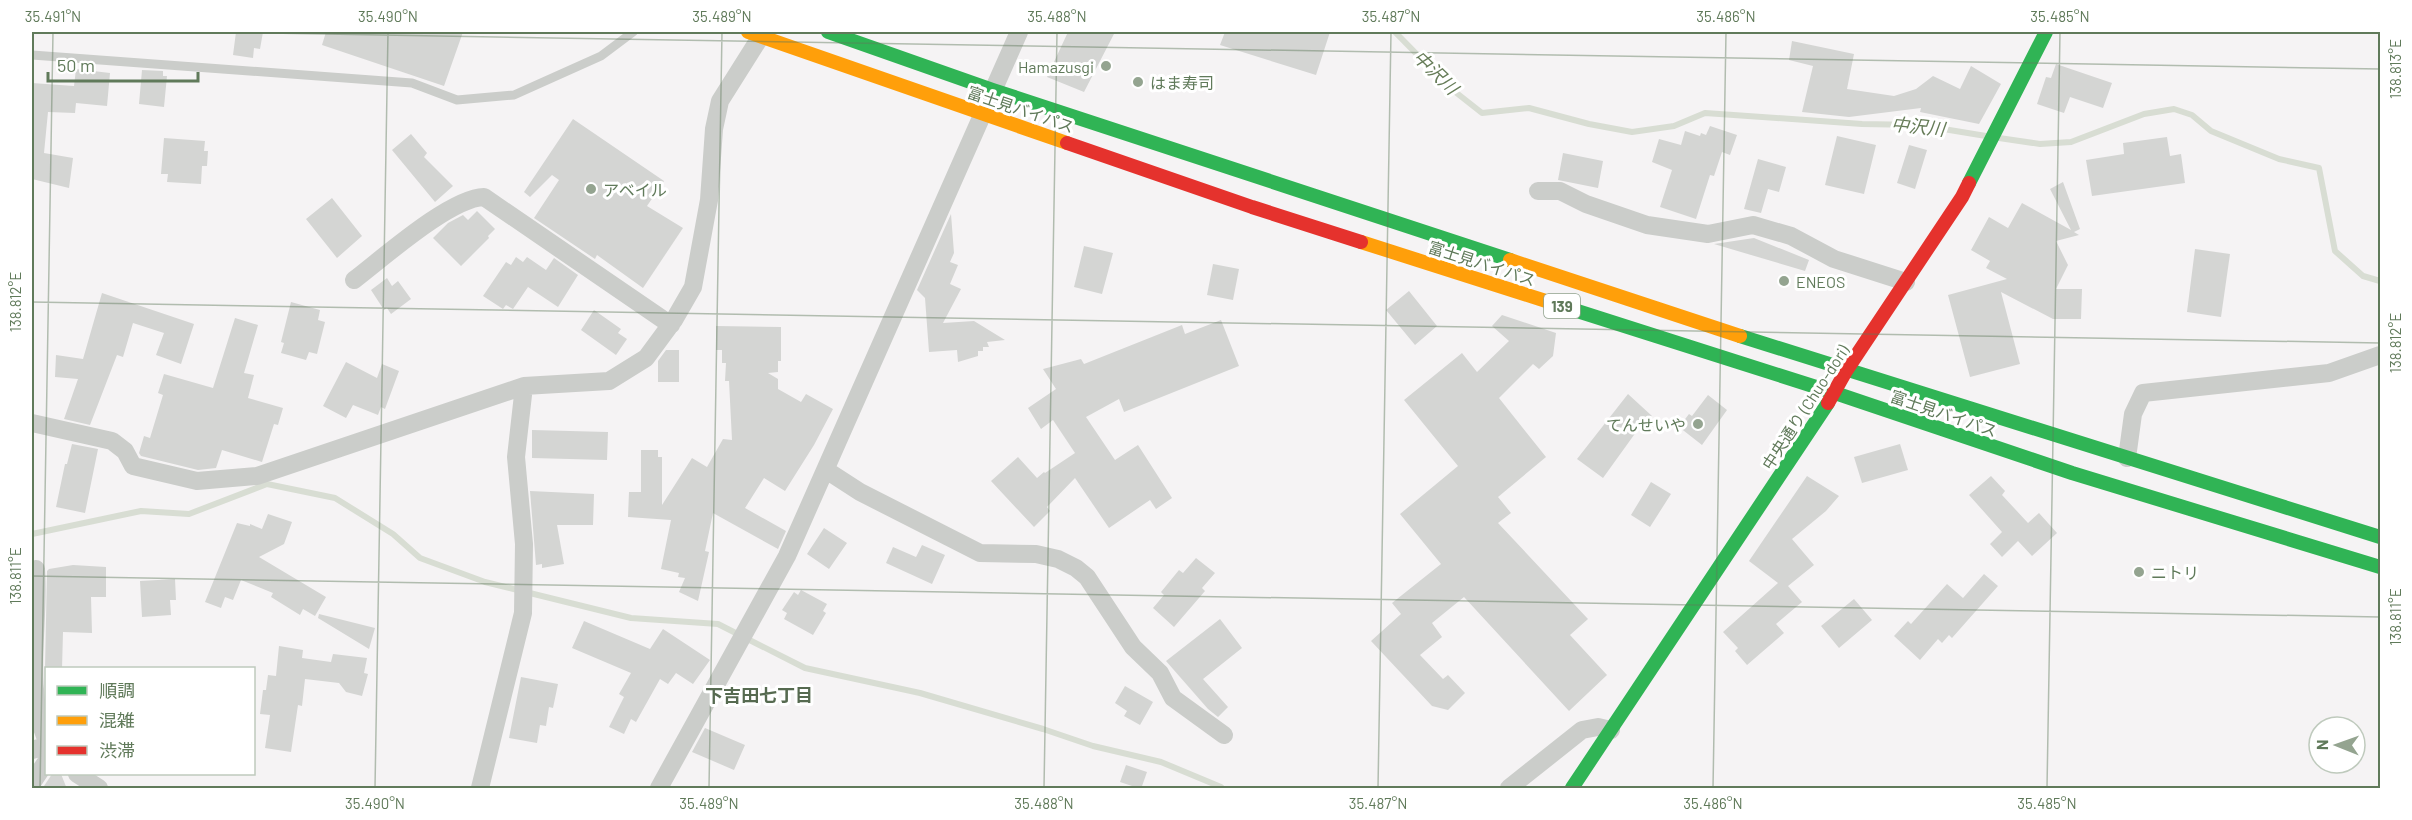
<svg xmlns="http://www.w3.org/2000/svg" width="2412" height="820" font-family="Barlow,'Noto Sans JP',sans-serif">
	<rect width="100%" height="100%" fill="#f5f3f4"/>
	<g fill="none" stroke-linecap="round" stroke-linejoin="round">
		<path stroke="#d8ddd3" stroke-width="6" d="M1395,32l54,55 33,26 47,-5 60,16 43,8 42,-6 31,-13 157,11 57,1 67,11
			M1999,138l41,6 31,-2 73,-28 30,-5 18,6 19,16 68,28 40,9 16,83 28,25 17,5
			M32,534l109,-23 48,3 78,-30 68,14 58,36 27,24 65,24 146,36 87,6 87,44 115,25 123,36 50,17 68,16 60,25"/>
	</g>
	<path fill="#d4d5d3" d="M236,32h27l-3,17 -6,-1 -1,10 -20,-3z
		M326,32h137l-19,54 -122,-41z
		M1068,32h47l-31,60 -37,-15z
		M1225,32h105l-14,43 -96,-30z
		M1792,41l62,13 -7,35 47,7 22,-7 17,-13 27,13 11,-23 30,18 -22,40 -59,-12 1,-4 -72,9 -47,-5 11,-46 -24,-6z
		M2056,64l56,19 -9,25 -33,-11 -6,16 -27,-9 9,-27 5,1z
		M76,69l34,4 -3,33 -31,-3 -1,10 -27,-1 -4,41 29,5 -4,30 -37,-9v-96l42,3z
		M142,70l21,1v5h4l-3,31 -25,-3z
		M573,119l91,62 -17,25 36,22 -40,60 -46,-33 -2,4 -61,-41 25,-38 -7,-5 -22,22 -6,-5z
		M1710,126l27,9 -7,20 -8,-3 -8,24 -4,-1 -14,44 -36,-12 12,-37 -20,-8 7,-23 22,6 4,-14 15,5 1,-3 5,2z
		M411,134l16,19 -3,4 29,29 -18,16 -43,-52z
		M1837,136l39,9 -12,49 -39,-9z
		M2167,137l3,19 11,-2 4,29 -93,13 -6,-36 38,-6 -1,-11z
		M164,138l41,3 -1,10h4l-1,15h-5l-1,18 -34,-2 1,-8h-7z
		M1909,145l18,5 -12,39 -18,-6z
		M1563,153l40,8 -5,27 -40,-8z
		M1758,159l28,8 -7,25 -11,-3 -7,24 -17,-4z
		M2063,182l17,47 -6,3 5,3 -23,6 12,24 -12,24h26l-1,30h-28l-52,-27 19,72 -50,13 -22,-82 59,-16 -21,-11 4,-7 -19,-11 18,-33 19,11 14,-25 49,27 -21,-41z
		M332,198l30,38 -25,22 -31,-39z
		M477,211l18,18 -7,7 1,2 -28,28 -28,-28 15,-15 15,-8 5,5z
		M951,214l3,39 -4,9 8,3 -8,19 11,5 -18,34 31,-2 31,19 -18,2 2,5h-6v4h-5v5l-20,6 -1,-12 -28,2 -4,-54 -8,-8z
		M1754,238l55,22 -4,11 -91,-27z
		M1084,246l29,7 -11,41 -28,-7z
		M2195,249l35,5 -9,63 -34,-5z
		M516,257l7,5 4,-5 19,13 8,-12 24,17 -20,32 -30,-20 -15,22 -7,-4 -3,4 -20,-13 23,-34 5,3z
		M1213,264l26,5 -6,31 -26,-5z
		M387,278l5,8 6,-5 13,18 -20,15 -4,-6 -3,2 -13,-20z
		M1409,291l28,35 -22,19 -29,-35z
		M102,293l92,31 -13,40 -25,-9 8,-22 -31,-10 -10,34 -6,-2 -27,70 -26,-6 14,-40 -23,-2 1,-22 27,4z
		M291,302l29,8 -2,10 7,2 -8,32 -8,-2 -3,8 -25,-7 3,-10 -3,-1z
		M594,310l27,19 -3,4 9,6 -11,16 -35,-25z
		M1502,315l54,18 -3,23 -14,13 -6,-5 -34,34 47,59 -48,40 13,16 -13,10 90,96 -18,16 37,40 -38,36 -105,-114 -32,26 10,14 -22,18 23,24 5,-4 17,18 -17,17 -16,-4 -61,-65 30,-27 -9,-11 49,-39 -41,-50 58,-48 -54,-66 58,-47 15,19 32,-31 -17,-15z
		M235,318l23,7 -14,48 10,2 -6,23 35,10 -5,17 -4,-1 -12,38 -40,-12 -6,18 -18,2 -57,-14 -2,-3 5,-17 6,2 13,-43 -5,-2 6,-19 49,14z
		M1221,320l18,46 -115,46 -5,-13 -33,18 29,43 23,-15 34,53 -16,11 -6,-9 -41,28 -34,-50 -28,29 3,4 -16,16 -43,-46 27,-24 19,21 7,-6 1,1 30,-20 -22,-33 -12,9 -13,-21 28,-19 -13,-20 38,-10 3,5 98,-39 3,9z
		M716,326l65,1v34h-3v11l-10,1 10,6v10l23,13 5,-8 27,15 -19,36 -29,46 -21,-13 -19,30 41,23 -8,18 -65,-36 -8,38 4,1 -11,49 -19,-9 6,-14 -7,-1 1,-4 -18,-4 10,-49 -43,-3 1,-25h12v-42h17v7h4v48l30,-47 15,9 16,-28 9,1 -3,-59h-4l1,-18h-4v-13h-6z
		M666,350h13v32h-21v-21z
		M346,362l31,16 5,-14 17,7 -14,38 -4,-2 -3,8 -25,-10 -7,13 -23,-12z
		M1628,394l24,22 -12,14 -1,-2 -36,50 -26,-19z
		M1708,395l19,15 -25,35 -23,-18 10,-13 3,2z
		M532,430l76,2 -1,28 -75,-2z
		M72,444l26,5 -13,64 -29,-6 9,-43h2z
		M1900,444l8,26 -46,13 -8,-26z
		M1807,476l32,20 -13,15 -34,28 22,26 -26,21 14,16 -26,22 8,9 -37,32 -12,-14 3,-3 -15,-16 55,-49 -29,-22z
		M1991,476l14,15 -3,4 26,28 11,-10 18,20 -25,23 -14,-15 -16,16 -12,-13 12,-12 -33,-37z
		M1651,482l20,12 -21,33 -19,-12z
		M530,491l64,3 -1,31h-36l7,39 -22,4v-4l-6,1z
		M268,514l24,8 -8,22 -25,13 67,40 -11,19 -12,-7 -3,6 -29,-18 2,-4 -32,-13 -8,20 -8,-3 -4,11 -16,-6 32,-79 13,3v-2l12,5z
		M824,528l23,15 -18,26 -22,-15z
		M922,545l23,10 -13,29 -46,-21 7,-16 23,10z
		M1196,558l19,15 -13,15 3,3 -31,36 -21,-19 11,-13 -3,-3 18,-22 4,3z
		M73,565l33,2v30h-15l1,36 -29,-1 -1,37h-17l2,-98 2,-2z
		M1984,574l14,12 -46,52 -3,-3 -7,8 -4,-4 -18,21 -26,-24 14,-15 3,3 36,-40 16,14z
		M175,579l1,21h-6l1,15 -29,2 -2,-36z
		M801,590l26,14 -4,7 3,2 -13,22 -29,-16 3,-6 -5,-3 12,-18 4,3z
		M1854,599l18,21 -33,28 -18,-22z
		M319,614l56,14 -6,21 -51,-31z
		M1220,619l22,29 -39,31 25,28 -10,10 -10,-8 -42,-48z
		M584,621l66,28 13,-20 47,31 -17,24 -17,-11 -8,11 -8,-5 -24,43 -5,-3 -7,15 -15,-7 15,-30 -5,-3 12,-21 -59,-25z
		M279,646l24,4 -1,8 29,4 2,-8 34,4 -3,15 4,1 -6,22 -16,-4 -7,-9 -34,-4 -3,27 -4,-1 -7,47 -26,-4 5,-33 -10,-1 3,-24h3l2,-15 8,1z
		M521,677l37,7 -5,24 -4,-1 -3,19 -6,-1 -3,18 -28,-5z
		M1125,686l28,16 -13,23 -16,-9 3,-5 -12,-8z
		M705,728l40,17 -11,25 -42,-18z
		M1126,765l21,7 -6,17 -21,-7z
		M52,774h9l6,15h-25z"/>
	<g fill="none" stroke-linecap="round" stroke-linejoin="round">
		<path stroke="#cbcdca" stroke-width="9" d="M32,55l380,28 45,17 57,-5 87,-39 32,-24"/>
		<path stroke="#cbcdca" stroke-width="18" d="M1538,191h22l26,13 61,21 61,9 45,-9 38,11 43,23 72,23
			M354,280c29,-22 96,-82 130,-83l187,128
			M32,423l80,18 13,10 8,15 64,15 60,-5 267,-90 85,-5 37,-23 28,-38 19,-33 16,-87 5,-71 6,-28 41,-65
			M2127,458l6,-44 10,-21 186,-20 51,-18
			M826,470l34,22 120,61 56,1 22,5 18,9 11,9 46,70 27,26 13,25 51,37
			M36,569c4,56 -12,117 10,170
			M32,750l14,-4
			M77,774l22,14
			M32,783l14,-21
			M480,788l43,-175 1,-69 -8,-87 8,-71
			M659,788l128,-232 232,-524
			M1509,788l73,-58 16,-3 13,3"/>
		<path stroke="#30b455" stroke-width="14" d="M828,32l165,58 517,170
			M1969,183l77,-151
			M1571,309l264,84 237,80 308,94
			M1740,336l640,201
			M1572,788l256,-385"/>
		<path stroke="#ff9f0a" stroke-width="14" d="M748,32l319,111
			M1361,242l210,67
			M1510,260l230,76"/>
		<path stroke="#e5322d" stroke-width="14" d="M1067,143l185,64 109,35
			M1828,403l18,-32 116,-174 7,-14"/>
	</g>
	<path fill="none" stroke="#607a5a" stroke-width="1.5" stroke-opacity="0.45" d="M207,32l2173,37M32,302l2348,41M32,576l2348,41M40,788l13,-756M375,788l13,-756M709,788l13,-756M1044,788l13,-756M1378,788l13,-756M1713,788l13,-756M2047,788l13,-756"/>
	<g fill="#94a490" stroke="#fff" stroke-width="2">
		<circle cx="1106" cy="66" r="6"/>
		<circle cx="1138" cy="82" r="6"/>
		<circle cx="591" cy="189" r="6"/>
		<circle cx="1784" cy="281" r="6"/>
		<circle cx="1698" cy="424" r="6"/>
		<circle cx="2139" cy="572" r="6"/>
	</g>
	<g text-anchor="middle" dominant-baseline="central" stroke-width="6" stroke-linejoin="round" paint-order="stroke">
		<rect fill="#fff" stroke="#90a28c" stroke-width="1.5" x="1544" y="294" width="36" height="24" rx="4.5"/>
		<g font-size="15" font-weight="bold" fill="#607a5a">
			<text x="1562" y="306">139</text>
		</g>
		<g font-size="16" fill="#607a5a" stroke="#fff" text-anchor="start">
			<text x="1094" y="66" text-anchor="end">Hamazusgi</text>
			<text x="1150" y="82">はま寿司</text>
			<text x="603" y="189">アベイル</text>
			<text x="1796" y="281">ENEOS</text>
			<text x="1686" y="424" text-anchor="end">てんせいや</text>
			<text x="2151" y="572">ニトリ</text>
		</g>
		<g font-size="16" fill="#607a5a" stroke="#fff">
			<text transform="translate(1021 109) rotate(19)">富士見バイパス</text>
			<text transform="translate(1482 263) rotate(18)">富士見バイパス</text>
			<text transform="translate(1805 407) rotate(-57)">中央通り (Chuo-dori)</text>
			<text transform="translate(1944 413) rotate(19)">富士見バイパス</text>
		</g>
		<g font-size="18" font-style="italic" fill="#667c58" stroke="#fff">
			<text transform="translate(1436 72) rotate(44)">中沢川</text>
			<text transform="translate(1918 126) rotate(6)">中沢川</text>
		</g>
		<g font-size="18" font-weight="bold" fill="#566a50" stroke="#fff">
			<text x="759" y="695">下吉田七丁目</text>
		</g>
	</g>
	<rect width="2412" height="820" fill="none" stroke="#ffffff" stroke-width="66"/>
	<rect x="45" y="667" width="210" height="108" fill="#ffffff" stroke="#bfcabd" stroke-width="1.5"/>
	<rect x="57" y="686" width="30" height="9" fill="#30b455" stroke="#bfcabd" stroke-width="1.5"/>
	<text x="99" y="697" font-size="18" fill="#607a5a">順調</text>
	<rect x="57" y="716" width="30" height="9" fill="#ff9f0a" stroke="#bfcabd" stroke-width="1.5"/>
	<text x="99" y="727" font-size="18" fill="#607a5a">混雑</text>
	<rect x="57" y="746" width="30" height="9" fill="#e5322d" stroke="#bfcabd" stroke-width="1.5"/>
	<text x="99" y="757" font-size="18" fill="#607a5a">渋滞</text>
	<g transform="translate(2337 745) rotate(271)"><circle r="28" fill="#ffffff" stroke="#bfcabd" stroke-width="1.5"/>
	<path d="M0-4.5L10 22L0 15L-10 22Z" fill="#94a490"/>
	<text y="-9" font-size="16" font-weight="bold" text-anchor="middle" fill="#607a5a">N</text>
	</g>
	<path d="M48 72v9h150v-9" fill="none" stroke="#607a5a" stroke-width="3"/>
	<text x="57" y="72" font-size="18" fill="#607a5a" stroke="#ffffff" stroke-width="4.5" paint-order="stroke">50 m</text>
	<rect x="33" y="33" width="2346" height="754" fill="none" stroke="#607a5a" stroke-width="2"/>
	<g font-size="15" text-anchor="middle" fill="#607a5a">
		<text x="53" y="22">35.491°N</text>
		<text x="388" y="22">35.490°N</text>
		<text x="722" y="22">35.489°N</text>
		<text x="1057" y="22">35.488°N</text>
		<text x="1391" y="22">35.487°N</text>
		<text x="1726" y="22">35.486°N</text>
		<text x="2060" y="22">35.485°N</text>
		<text transform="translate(2396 69) rotate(-90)" y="5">138.813°E</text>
		<text transform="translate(16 302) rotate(-90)" y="5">138.812°E</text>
		<text transform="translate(2396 343) rotate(-90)" y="5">138.812°E</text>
		<text transform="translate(16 576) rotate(-90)" y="5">138.811°E</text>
		<text transform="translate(2396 617) rotate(-90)" y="5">138.811°E</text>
		<text x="375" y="809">35.490°N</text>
		<text x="709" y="809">35.489°N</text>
		<text x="1044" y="809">35.488°N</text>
		<text x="1378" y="809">35.487°N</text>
		<text x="1713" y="809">35.486°N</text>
		<text x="2047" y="809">35.485°N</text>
	</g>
</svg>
